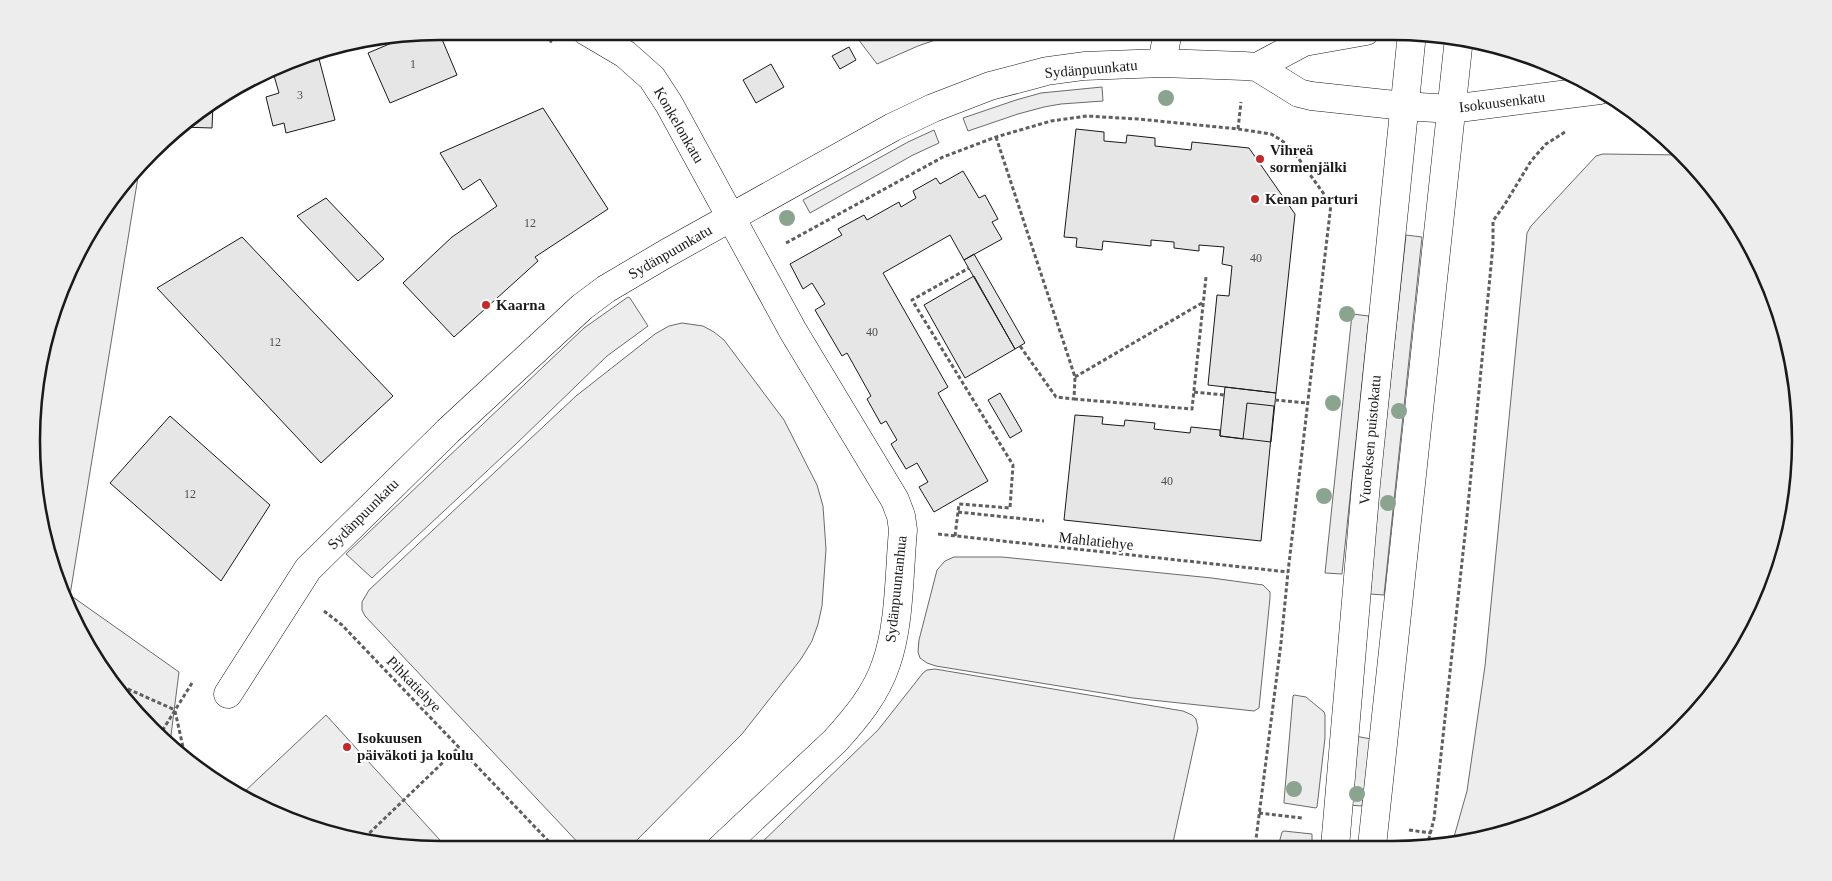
<svg xmlns="http://www.w3.org/2000/svg" width="1832" height="881" font-family="Georgia,serif">
	<rect width="100%" height="100%" fill="#fff"/>
	<path fill="#ededed" stroke="#6a6a6a" d="M852,31h109l-43,15 -41,18z
		M1102,87l1,14 -42,3 -17,3 -26,7 -50,17 -5,-13 53,-18 25,-7z
		M934,130l5,13 -26,12 -103,58 -7,-13 105,-58z
		M1603,154l81,1 48,58 38,71 23,77 8,80 -8,80 -24,76 -53,92 -75,76 -93,53 -96,26 15,-53 18,-125 42,-433 4,-7 65,-70z
		M139,171l-69,424 109,77 -9,71 -2,3 -52,-57 -42,-67 -39,-128 4,-134 24,-76 37,-71z
		M1406,235l16,2 -38,358 -14,-1 10,-117z
		M628,297l2,1 18,28 -41,30 -91,88 -144,134 -26,-24 238,-226z
		M1352,314l17,2 -27,258 -17,-1z
		M682,323l21,3 11,6 10,8 60,80 33,65 6,21 3,43 -4,57 -4,18 -6,17 -11,18 -59,75 -114,115h-44l-219,-233 -3,-6v-8l7,-12 207,-194 79,-62 14,-8z
		M954,557h48l210,21 51,7 7,7v6l-11,110 -5,3 -121,-13 -197,-32 -9,-3 -7,-5 -2,-6 1,-12 18,-70 8,-9z
		M935,669l248,42 9,4 4,4 2,9 -26,119 -417,2 123,-119 45,-57 4,-3z
		M1294,695l12,2 18,15 1,3v23l-8,69 -1,1 -32,-5v-2l9,-105z
		M326,715l123,135 -89,-8 -76,-24 -41,-25z
		M1355,736l16,3 -9,67 -14,-1z
		M1284,831l28,3v13h-34l4,-15z"/>
	<path fill="#e6e6e6" stroke="#1a1a1a" d="M439,32l18,43 -67,28 -22,-50 38,-16z
		M849,47l7,13 -16,9 -8,-13z
		M318,55l17,65 -49,13 -2,-10 -11,3 -7,-29 13,-4 -6,-21 22,-12z
		M771,64l13,23 -28,16 -13,-23z
		M213,104l-1,24 -31,-1 10,-11z
		M543,108l65,101 -73,48 3,4 -84,76 -51,-54 49,-46 45,-31 -17,-27 -17,11 -23,-37z
		M1076,129l28,3v9l22,2 1,-8 28,3v8l36,4 1,-8 57,6 46,66 -19,179 -68,-8 9,-90 12,1 3,-30 -10,-2 2,-17 -25,-2v6l-25,-3v-6l-23,-2v6l-48,-5 -1,9 -26,-3 1,-9 -13,-1z
		M963,171l16,27 6,-3 13,24 -6,3 10,17 -38,21 -14,-25 -67,38 65,114 -10,6 50,88 -54,31 -15,-25 9,-5 -11,-19 -11,6 -15,-25 6,-4 -11,-19 -5,3 -14,-25 4,-3 -24,-43 -5,3 -27,-46 10,-6 -13,-21 -9,6 -13,-25 52,-29 -4,-6 26,-14 3,5 32,-18 2,5 15,-9 -3,-7 23,-13 4,6z
		M326,198l58,61 -26,22 -61,-65z
		M242,237l151,159 -72,67 -164,-175z
		M974,254l51,89 -10,6 -51,-89z
		M974,276l41,73 -50,29 -41,-73z
		M1225,387l51,6 -5,49 -51,-6z
		M1000,393l22,38 -12,7 -22,-38z
		M1247,403l27,3 -13,135 -197,-21 11,-105 28,2 -1,7 22,2 1,-6 30,3 -1,6 36,4 1,-6 29,3v6l23,3z
		M170,416l100,89 -49,76 -111,-98z"/>
	<g fill="none" stroke-linecap="round" stroke-linejoin="round">
		<defs>
			<path id="minor" d="M586,31l39,23 27,24 17,26 124,227 102,169 6,16 2,14c-4,42 -3,95 -17,134 -10,30 -30,54 -51,77l-115,108
				M1162,63l6,-32
				M1257,67l47,-25 62,-11
				M228,694l80,-125 140,-138 134,-124 24,-18 61,-36 226,-126 40,-19 57,-22 57,-15 37,-5 78,-3 82,3 13,1 42,26 12,3 93,10"/>
			<path id="tertiary" d="M1404,106l47,3 149,-19"/>
			<path id="secondary" d="M1372,846l87,-808
				M1335,847l31,-363 46,-451"/>
		</defs>
		<use href="#minor" stroke="#1a1a1a" stroke-width="29"/>
		<use href="#tertiary" stroke="#1a1a1a" stroke-width="29"/>
		<use href="#secondary" stroke="#1a1a1a" stroke-width="29"/>
		<path stroke="#5f5f5f" stroke-width="3" stroke-dasharray="4 2.5" stroke-linecap="butt" d="M533,31l19,11
			M1022,38l21,-7
			M1238,129l3,-27
			M996,137l79,240 -1,22 -18,-2 -36,-51
			M786,243l157,-86 53,-20 55,-16 36,-5 51,3 100,10 33,5 10,6 10,8 40,56 -43,368 -7,71 -26,204
			M1075,377l127,-74
			M1194,392l30,3
			M1074,399l118,10 14,-132
			M1275,400l32,3
			M958,512l86,9
			M938,534l350,38
			M955,536l4,-32 51,4 3,-43 -101,-165 57,-32
			M324,611l18,14 214,224
			M110,681l65,29
			M175,711l8,36 -1,8
			M159,736l33,-53
			M1259,813l43,5
			M1409,830l22,3
			M360,842l99,-95
			M1427,846l7,-27 33,-303 26,-271v-24l12,-17 26,-43 15,-17 19,-12"/>
		<use href="#minor" stroke="#fff" stroke-width="28"/>
		<use href="#tertiary" stroke="#fff" stroke-width="28"/>
		<use href="#secondary" stroke="#fff" stroke-width="28"/>
	</g>
	<g fill="#8aa48f">
		<circle cx="1166" cy="98" r="8"/>
		<circle cx="787" cy="218" r="8"/>
		<circle cx="1347" cy="314" r="8"/>
		<circle cx="1333" cy="403" r="8"/>
		<circle cx="1399" cy="411" r="8"/>
		<circle cx="1324" cy="496" r="8"/>
		<circle cx="1388" cy="503" r="8"/>
		<circle cx="1294" cy="789" r="8"/>
		<circle cx="1357" cy="794" r="8"/>
	</g>
	<g fill="#c62828" stroke="#fff" stroke-width="2">
		<circle cx="1260" cy="159" r="5"/>
		<circle cx="1255" cy="199" r="5"/>
		<circle cx="486" cy="305" r="5"/>
		<circle cx="347" cy="747" r="5"/>
	</g>
	<g text-anchor="middle" dominant-baseline="central" stroke-width="4" stroke-linejoin="round" paint-order="stroke">
		<g font-size="12" fill="#4d4d4d">
			<text x="413" y="64">1</text>
			<text x="300" y="95">3</text>
			<text x="530" y="223">12</text>
			<text x="1256" y="258">40</text>
			<text x="872" y="332">40</text>
			<text x="275" y="342">12</text>
			<text x="1167" y="481">40</text>
			<text x="190" y="494">12</text>
		</g>
		<g font-size="15" fill="#1a1a1a" stroke="#fff">
			<text transform="translate(1091 69) rotate(-5)">Sydänpuunkatu</text>
			<text transform="translate(1502 102) rotate(-7)">Isokuusenkatu</text>
			<text transform="translate(679 125) rotate(60)">Konkelonkatu</text>
			<text transform="translate(670 252) rotate(-30)">Sydänpuunkatu</text>
			<text transform="translate(1370 440) rotate(-85)">Vuoreksen puistokatu</text>
			<text transform="translate(363 514) rotate(-45)">Sydänpuunkatu</text>
			<text transform="translate(1096 541) rotate(6)">Mahlatiehye</text>
			<text transform="translate(896 589) rotate(-84)">Sydänpuuntanhua</text>
			<text transform="translate(414 684) rotate(46)">Pihkatiehye</text>
		</g>
		<g font-size="15" font-weight="bold" fill="#1a1a1a" stroke="#fff" text-anchor="start">
			<text x="1270" y="150">Vihreä<tspan x="1270" dy="17">sormenjälki</tspan></text>
			<text x="1265" y="199">Kenan parturi</text>
			<text x="496" y="305">Kaarna</text>
			<text x="357" y="738">Isokuusen<tspan x="357" dy="17">päiväkoti ja koulu</tspan></text>
		</g>
	</g>
	<path d="M0 0H1832V881H0ZM440 40H1392A400 400 0 0 1 1792 440V441A400 400 0 0 1 1392 841H440A400 400 0 0 1 40 441V440A400 400 0 0 1 440 40Z" fill="#ededed" fill-rule="evenodd"/>
	<path fill="none" stroke="#1a1a1a" stroke-width="2.5" d="M440 40H1392A400 400 0 0 1 1792 440V441A400 400 0 0 1 1392 841H440A400 400 0 0 1 40 441V440A400 400 0 0 1 440 40Z"/>
</svg>
